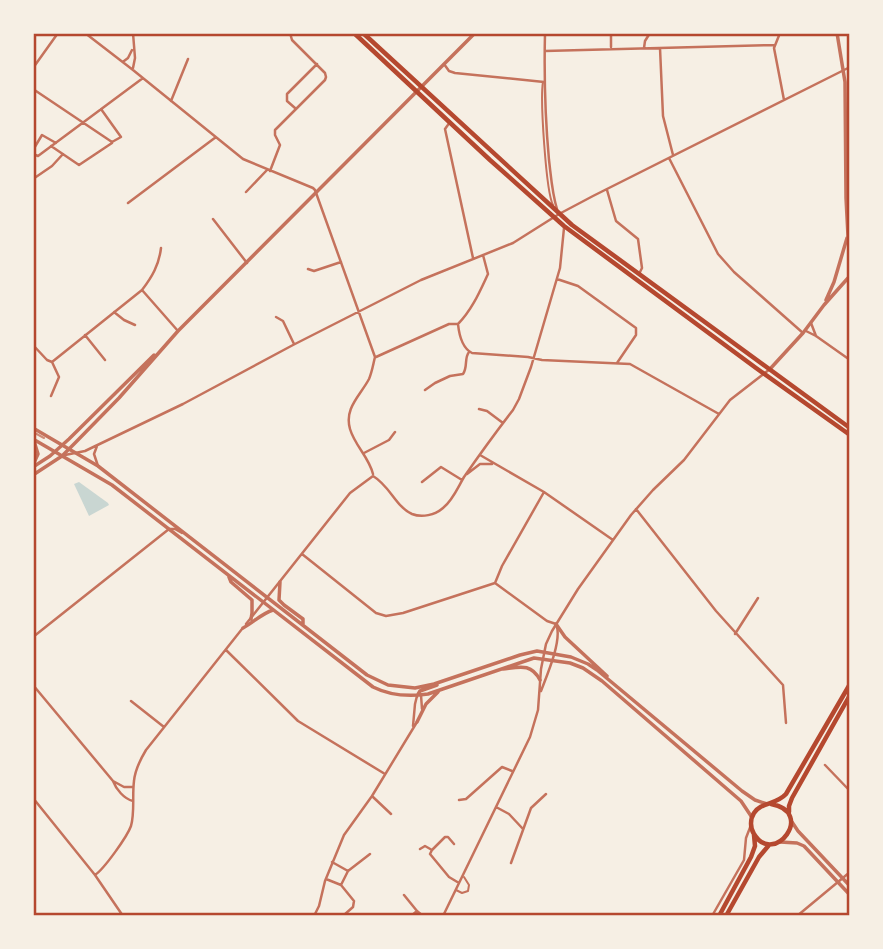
<svg xmlns="http://www.w3.org/2000/svg" width="883" height="949" font-family="'Noto Serif',serif">
	<rect width="100%" height="100%" fill="#f6efe4"/>
	<path fill="#c9d6d2" d="M79,482l29,21 1,2 -20,11 -15,-32z"/>
	<g fill="none" stroke-linecap="round" stroke-linejoin="round">
		<path stroke="#c5725c" stroke-width="2" d="M543,82c-3,17 3,110 10,123
			M456,890l6,3 6,-2 1,-6 -5,-8"/>
		<path stroke="#c5725c" stroke-width="2.5" d="M85,33l48,37 110,89 70,29 2,2 60,167c-2,8 -3,15 -6,22 -9,17 -25,29 -19,50 5,17 19,28 23,45
			M133,33l2,25 -2,10
			M545,33c-1,43 0,84 4,127 2,16 3,33 8,49
			M611,33v14
			M780,33l-6,15 10,52
			M644,48l1,-7 5,-8
			M660,48l3,68 10,39
			M545,51l230,-6
			M124,61l4,-3 4,-8
			M444,64l5,7 6,2 89,9
			M33,68l25,-35
			M33,89l79,53 9,-5 -20,-28
			M171,101l17,-42
			M295,108l-8,-7v-7l30,-30
			M450,122l-5,7 28,129
			M51,146l28,19 33,-22
			M33,150l9,-15 14,8
			M33,154l5,2 105,-78
			M669,158l49,96 16,18 69,61
			M270,171l10,-26 -5,-10v-5l50,-50 1,-3 -1,-4 -33,-33 -2,-7
			M33,179l19,-13 11,-12
			M607,190l9,31 22,18 4,29 -3,6
			M246,192l21,-22
			M128,203l88,-66
			M213,219l34,44
			M308,269l6,2 27,-9
			M557,279l21,7 58,42v7l-19,28
			M142,290c10,-13 17,-25 19,-42
			M114,312l10,8 11,5
			M276,317l7,4 11,23
			M811,323l5,13
			M458,324c1,10 4,24 14,29l56,4 14,3 88,4 89,50
			M806,331l10,5 34,24
			M85,335l20,25
			M33,345l14,15 5,2 90,-72 36,41
			M376,357l73,-33h9c14,-14 22,-33 30,-50l-5,-19
			M425,390l10,-7 15,-7 13,-2c5,-7 1,-16 6,-22
			M51,396l8,-19 -7,-15
			M479,409l8,2 16,12
			M97,446l-3,8 4,12
			M364,453l25,-13 6,-8
			M65,455l20,-4 98,-47 110,-59 128,-65 92,-37 46,-29 34,-18 257,-129
			M480,455l64,37 69,48
			M467,474l13,-10h12
			M373,476c17,10 23,31 39,38 10,4 23,1 31,-6 10,-8 15,-21 21,-31 16,-23 32,-45 49,-67l6,-11 12,-32 29,-99 4,-40
			M422,482l19,-15 21,13
			M636,509l80,102 67,74 3,38
			M169,529h6l7,4
			M302,554l74,59 10,3 17,-3 92,-30 52,38 9,3
			M495,583l7,-17 42,-74
			M246,624l104,-131 23,-17
			M735,634l23,-36
			M33,637l136,-108
			M226,650l72,71 87,53
			M33,685l80,96c3,8 11,18 20,20
			M541,691c6,-16 20,-48 16,-64
			M421,695l1,14
			M131,701l33,26
			M413,726l2,-22 2,-8
			M825,765l25,26
			M113,781l11,6h9
			M373,797l18,17
			M33,798l62,77 28,41
			M459,800l7,-1 36,-32 10,4
			M496,807l13,7 14,15
			M420,849l5,-3 7,4 13,-13h3l6,7
			M432,850l-2,4 19,23 10,6
			M332,862l16,9 -7,14
			M511,863l20,-55 15,-14
			M348,871l22,-17
			M95,875c9,-6 32,-38 36,-49 4,-14 1,-30 3,-45 1,-11 6,-21 12,-31l96,-121
			M326,879l15,6 13,16 -1,6 -9,8
			M404,895l13,16 6,5
			M314,916l5,-10 6,-25 19,-46 28,-39 45,-74
			M411,916l6,-5
			M443,916l87,-179 8,-27 3,-41 5,-25 6,-13 26,-42 53,-74 22,-25 31,-30 46,-60 40,-31
			M712,916l32,-56 2,-22 5,-13
			M797,916l53,-44"/>
		<path stroke="#c5725c" stroke-width="3.5" d="M837,33l8,49 1,116 2,38 2,8
			M826,300l8,-18 13,-44
			M770,369l33,-36 21,-28 24,-27
			M33,428l65,38 269,209 21,10 27,3 19,-4 86,-29 17,-4 34,6 17,7 9,6 145,121 13,9 12,4
			M33,439l79,46 261,202c18,9 35,10 55,7l106,-36 36,5 13,5 19,13 139,120 10,15
			M33,465l5,-11 -4,-13
			M33,467l17,-11 19,-17 85,-84
			M33,475l29,-19 13,-13 44,-45 59,-67 297,-298
			M229,577l2,5 21,18v13l-1,6
			M280,582l-1,18 5,5 19,14v5
			M556,624l9,13 42,39
			M243,628c11,-6 18,-14 30,-18
			M503,669c17,-2 28,-6 37,11
			M417,696l3,-5 17,-6
			M417,722l9,-18 12,-12
			M792,822l6,9 52,55
			M780,842l17,1 7,3 46,49"/>
		<path stroke="#b5482f" stroke-width="4.5" d="M354,33l136,127 74,66 192,142 94,67
			M363,33l209,192 278,203
			M771,804c45,8 3,63 -17,30 -4,-6 -4,-15 0,-21 7,-11 22,-8 32,-19l64,-110
			M789,812v-6l3,-8 58,-103
			M719,916l32,-59 4,-11 -1,-11
			M726,916l33,-59 10,-12"/>
		<path stroke="#cf8b77" stroke-width="2" d="M33,432l11,6"/>
	</g>
	<rect width="883" height="949" fill="none" stroke="#f6efe4" stroke-width="70"/>
	<rect x="35" y="35" width="813" height="879" fill="none" stroke="#b5482f" stroke-width="2.5"/>
</svg>
